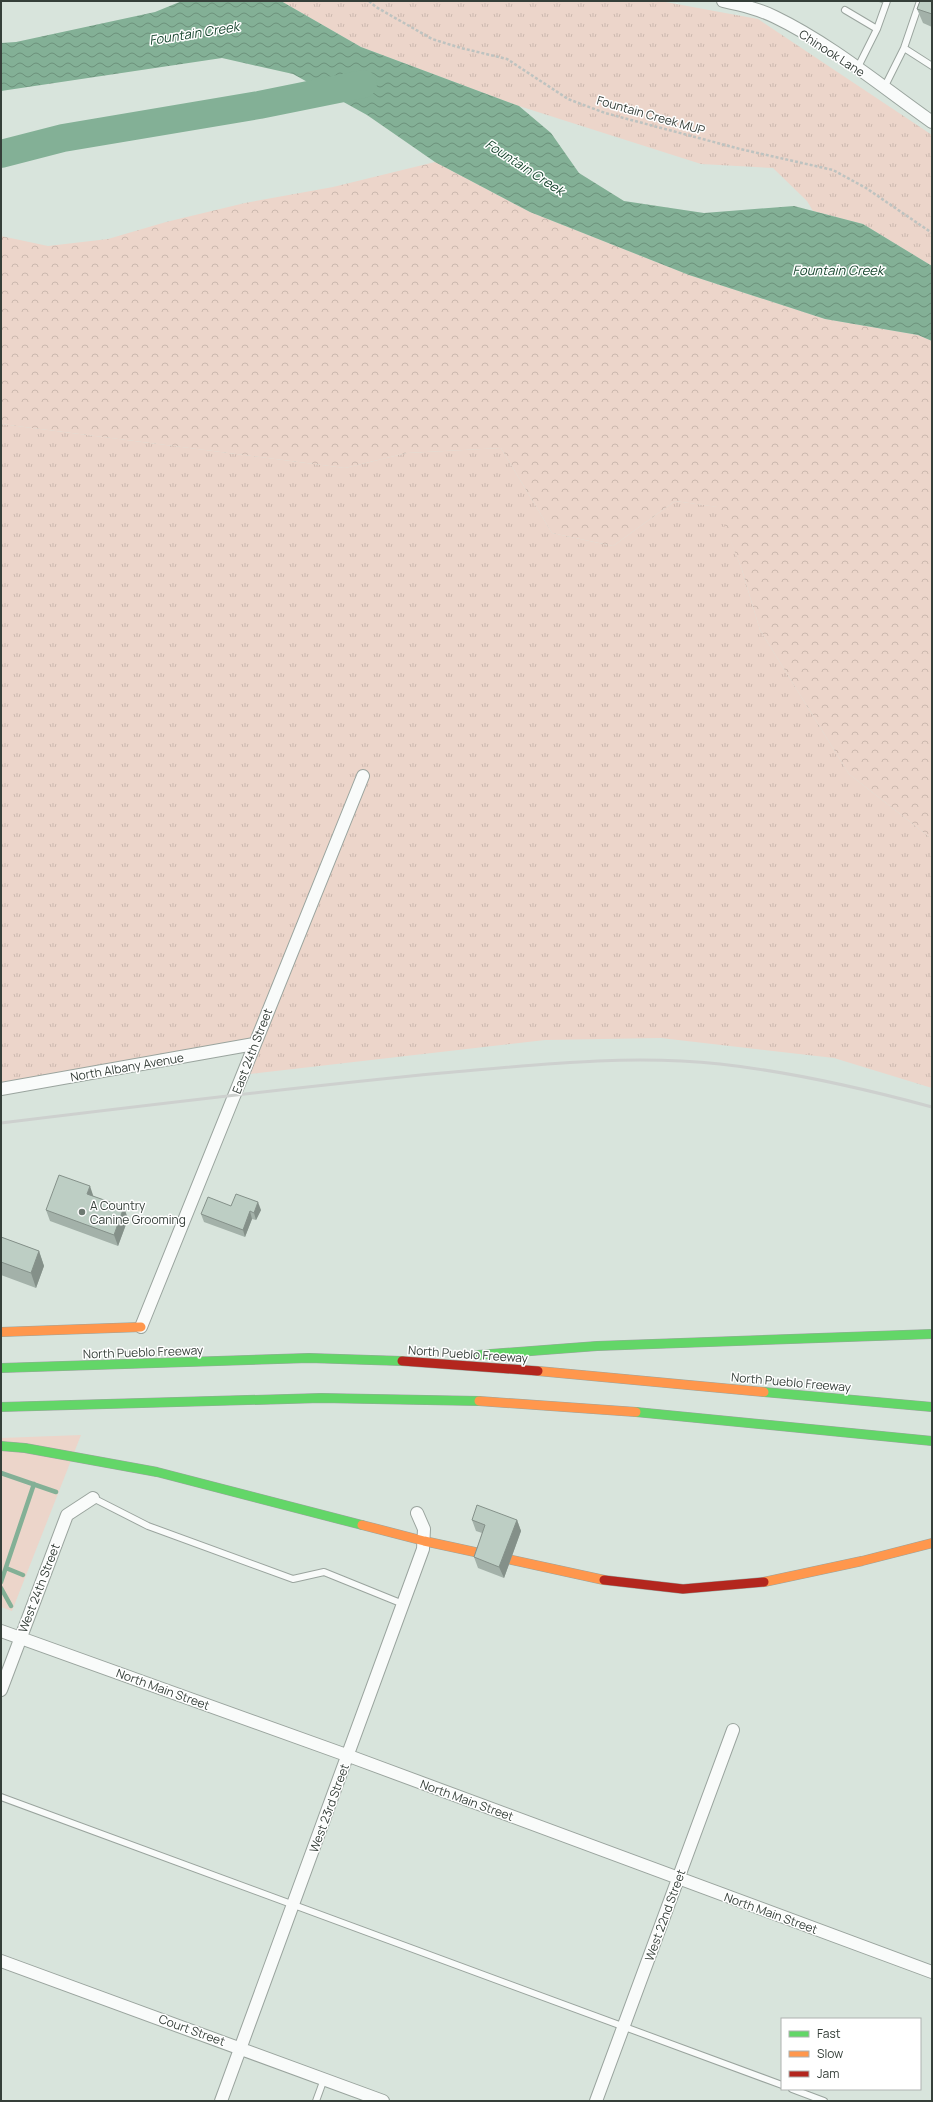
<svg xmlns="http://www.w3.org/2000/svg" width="933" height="2102" font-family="Manrope,sans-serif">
	<defs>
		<pattern id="grass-tufts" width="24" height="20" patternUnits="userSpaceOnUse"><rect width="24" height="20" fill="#ecd5ca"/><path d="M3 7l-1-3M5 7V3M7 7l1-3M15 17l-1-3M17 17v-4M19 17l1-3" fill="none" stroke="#cbb8ae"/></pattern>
		<pattern id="forest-crowns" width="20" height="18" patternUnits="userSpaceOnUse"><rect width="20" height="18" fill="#ecd5ca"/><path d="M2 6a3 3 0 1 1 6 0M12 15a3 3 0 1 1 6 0" fill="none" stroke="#cbb8ae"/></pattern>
		<pattern id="water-waves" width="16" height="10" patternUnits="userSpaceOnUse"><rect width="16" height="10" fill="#83b096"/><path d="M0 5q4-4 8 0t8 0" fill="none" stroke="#6c917b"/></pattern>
	</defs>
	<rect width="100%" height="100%" fill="#d8e4dc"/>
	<path fill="url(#grass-tufts)" d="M281,1h379l98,18 174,116v131l-69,-42 -50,-13 -6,-10 -34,-33 -72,-4 -182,-58 -158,-59z
		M1,424l344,44 62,-15 94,-5 51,85 61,13 62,-45 43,6 24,63 18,60 89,144 83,65v249l-98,-30 -173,-20 -116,2 -304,35 13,-30 -253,44z"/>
	<path fill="url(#forest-crowns)" d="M435,162l95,50 159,63 136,44 93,16 14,6v498l-83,-65 -89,-144 -18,-60 -25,-63 -42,-6 -62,45 -61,-13 -51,-85 -94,5 -62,15 -344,-44v-188l47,10 60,-7 58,-17 79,-19 88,-16z"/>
	<path fill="#ecd5ca" d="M81,1435l-69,176 -11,-4v-169z"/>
	<path fill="url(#water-waves)" d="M182,1h99l80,46 158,59 32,27 28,40 45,28 80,12 90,-7 69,18 69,42v75l-14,-6 -93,-16 -136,-44 -159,-63 -95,-50 -68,-47 -74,-41 -71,-16 -221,33v-48l15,-1 139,-30z"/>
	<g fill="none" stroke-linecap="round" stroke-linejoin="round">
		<path stroke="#83b096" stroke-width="4.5" d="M1,1473l55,19
			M6,1568l17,7
			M1,1582l33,-98
			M1,1588l10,18"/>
		<path stroke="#83b096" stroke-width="28" d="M1,154l62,-16 196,-33 104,-21"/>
		<defs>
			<path id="lane" d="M845,10l32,19
				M904,48l16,-47
				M857,69l20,-40 10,-28
				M884,88l20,-40 28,18
				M93,1498l55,28 145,53 31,-7 79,32
				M1,1797l781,288
				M792,2089l32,12
				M316,2101l8,-22"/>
			<path id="street" d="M723,1c18,4 36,8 52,16 56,27 106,69 157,105
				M1,1089l253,-45
				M141,1327l222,-551
				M1,1631l348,125 583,216
				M1,1690l66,-175 26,-17
				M1,1961l382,140
				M221,2101l202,-552 1,-20 -7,-16
				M596,2101l137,-371"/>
			<path id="fast" d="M478,1355l119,-9 335,-12
				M1,1368l308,-10 93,3
				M764,1392l168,15
				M1,1407l320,-9 158,3
				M636,1412l296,29
				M1,1446l24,2 132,24 205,53"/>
			<path id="slow" d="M1,1332l140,-5
				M538,1371l226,21
				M479,1401l157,11
				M362,1525l62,16 180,39
				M764,1582l98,-21 70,-18"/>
			<path id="jam" d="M402,1361l136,10
				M604,1580l79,9 81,-7"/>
		</defs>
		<use href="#lane" stroke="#9aa49e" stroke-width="8"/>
		<use href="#street" stroke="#9aa49e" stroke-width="14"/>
		<use href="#fast" stroke="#9aa49e" stroke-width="10"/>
		<use href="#slow" stroke="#9aa49e" stroke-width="10"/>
		<use href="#jam" stroke="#9aa49e" stroke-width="10"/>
		<path stroke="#bec3c0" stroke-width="2.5" stroke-dasharray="3 2" stroke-linecap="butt" d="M369,1l7,6 56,32 29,9 46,11 61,40 37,14 135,36 93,21 33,18 66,45"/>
		<use href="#lane" stroke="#f9fbfa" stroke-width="6"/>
		<use href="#street" stroke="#f9fbfa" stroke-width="12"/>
		<use href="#fast" stroke="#63d668" stroke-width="9"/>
		<use href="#slow" stroke="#ff974d" stroke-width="9"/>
		<use href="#jam" stroke="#b3261e" stroke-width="9"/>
		<path stroke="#cdd0ce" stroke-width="3" d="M1,1123c147,-18 294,-36 441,-50 92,-8 185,-19 278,-9 72,8 142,24 212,43"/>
	</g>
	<path fill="#a3b1a9" d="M876,1h7l-1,2z
		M932,1v26l-9,-4 -6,-14z
		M93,1196l35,23 -10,27 -68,-25 -4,-11z
		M231,1206l30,4 -5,10 -4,-1 -7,18 -41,-15 -3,-8z
		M1,1237l38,14 5,15 -8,22 -35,-13z
		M472,1520h45l4,11 -17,47 -26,-10 -4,-11 8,-24 -6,-2z"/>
	<path fill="#849089" d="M90,1186l4,12 -7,-4z
		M258,1202l3,8 -5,10 -2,-7z
		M124,1207l4,12 -10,27 -4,-11z
		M250,1211l2,8 -7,18 -2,-7z
		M39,1251l5,15 -8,22 -5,-15z
		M517,1520l4,11 -17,47 -5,-11z"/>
	<path fill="#bdcec4" stroke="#849089" d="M920,1h12v13l-15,-5z
		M59,1175l31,11 -3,8 37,13 -10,28 -68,-25z
		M236,1194l22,8 -4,11 -4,-2 -7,19 -42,-16 7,-17 23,9z
		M1,1237l38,14 -8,22 -30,-11z
		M477,1505l40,15 -18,47 -25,-10 11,-32 -13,-5z"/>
	<circle fill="#6e7972" stroke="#fff" stroke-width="1.5" cx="82" cy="1212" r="4"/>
	<g text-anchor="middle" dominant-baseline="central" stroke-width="3" stroke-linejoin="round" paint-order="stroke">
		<g font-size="12" fill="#353f39" stroke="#fff">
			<text transform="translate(832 53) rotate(33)">Chinook Lane</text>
			<text transform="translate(651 115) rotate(16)">Fountain Creek MUP</text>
			<text transform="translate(252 1051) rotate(-69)">East 24th Street</text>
			<text transform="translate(127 1067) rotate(-10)">North Albany Avenue</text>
			<text transform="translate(143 1352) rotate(-2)">North Pueblo Freeway</text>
			<text transform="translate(468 1354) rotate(4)">North Pueblo Freeway</text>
			<text transform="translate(791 1382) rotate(5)">North Pueblo Freeway</text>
			<text transform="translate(39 1588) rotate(-69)">West 24th Street</text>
			<text transform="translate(163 1689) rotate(20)">North Main Street</text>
			<text transform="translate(467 1800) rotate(20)">North Main Street</text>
			<text transform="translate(329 1808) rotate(-70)">West 23rd Street</text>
			<text transform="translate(771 1913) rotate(20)">North Main Street</text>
			<text transform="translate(665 1915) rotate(-70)">West 22nd Street</text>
			<text transform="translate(192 2030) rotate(20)">Court Street</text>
		</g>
		<g font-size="12" fill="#353f39" stroke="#fff" text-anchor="start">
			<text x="90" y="1205">A Country<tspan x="90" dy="14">Canine Grooming</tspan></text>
		</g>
		<g font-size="13" font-style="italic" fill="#18472f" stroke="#fff">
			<text transform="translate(194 33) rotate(-9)">Fountain Creek</text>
			<text transform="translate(525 167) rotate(33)">Fountain Creek</text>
			<text x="838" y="270">Fountain Creek</text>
		</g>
	</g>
	<rect width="933" height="2102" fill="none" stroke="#353f39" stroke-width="4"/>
	<rect x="781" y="2018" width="140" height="72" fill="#ffffff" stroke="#aeb2b0"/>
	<rect x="789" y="2031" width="20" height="6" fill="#63d668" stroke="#aeb2b0"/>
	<text x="817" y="2038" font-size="12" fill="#353f39">Fast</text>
	<rect x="789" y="2051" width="20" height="6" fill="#ff974d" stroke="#aeb2b0"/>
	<text x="817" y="2058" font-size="12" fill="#353f39">Slow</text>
	<rect x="789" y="2071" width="20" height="6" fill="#b3261e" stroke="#aeb2b0"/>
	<text x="817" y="2078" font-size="12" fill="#353f39">Jam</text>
</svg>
